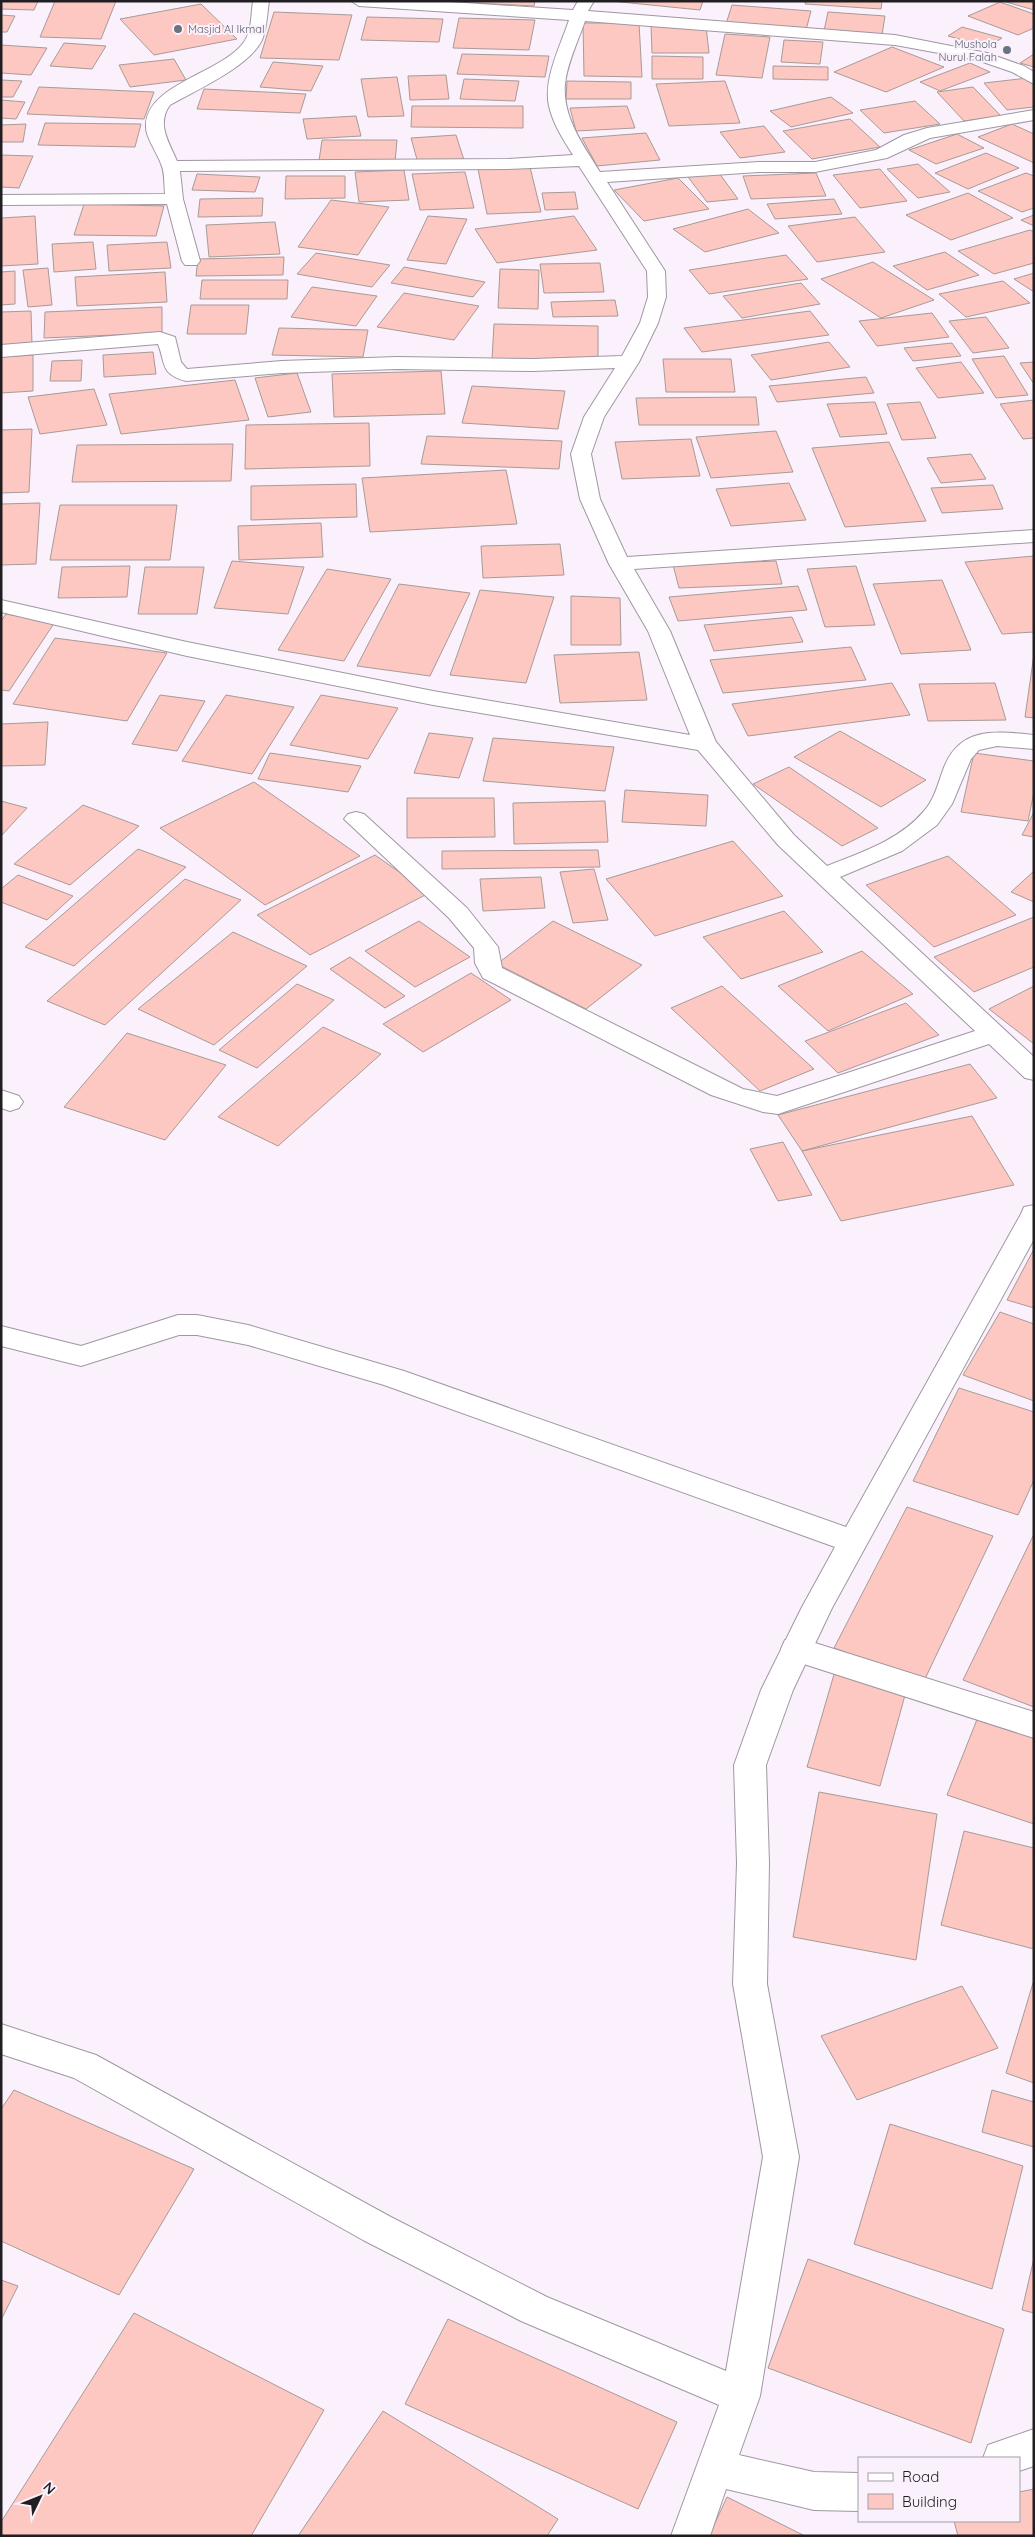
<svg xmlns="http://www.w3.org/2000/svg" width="1035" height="2537" font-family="Quicksand,sans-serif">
	<rect width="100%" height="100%" fill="#faf1fc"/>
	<path fill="#fcc8c1" stroke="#a99a98" d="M1,1h37l-4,9 -33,-1z
		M55,1h61l-15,38 -61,-2z
		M435,1h100l-1,5z
		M611,1h92l-3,9z
		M806,1h76l-1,8 -76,-5z
		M1034,1v9l-28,-8 1,-1z
		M1000,2l34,12v14l-16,7 -50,-19z
		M201,4l36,35 -83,16 -34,-36z
		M732,5l79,6 -5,19 -80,-6z
		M274,12l78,3 -13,45 -79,-2z
		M828,12l57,4 -3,19 -58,-4z
		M1,15l14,1 -8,16h-6z
		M367,17l76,2 -4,23 -78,-2z
		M459,18l76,2 -6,30 -76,-2z
		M583,23h56l3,54 -58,-1z
		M651,25l55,1 3,27h-57z
		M962,27l40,11 -14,9 -40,-11z
		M725,34l45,3 -8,41 -46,-3z
		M784,40l39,2 -3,22 -39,-2z
		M64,43l42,3 -14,23 -42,-3z
		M1,45l46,3 -16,27 -30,-2z
		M892,47l52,20 -58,25 -52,-20z
		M462,54l87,2 -4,21 -88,-3z
		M1034,54v13l-14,-4z
		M652,56l51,1v22h-51z
		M174,59l12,21 -56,7 -11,-22z
		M273,62l50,4 -12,25 -51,-4z
		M970,63l20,9 -50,19 -20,-9z
		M773,66l55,1v13l-55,-1z
		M446,75l3,24 -39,1 -2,-24z
		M397,77l7,39 -36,1 -7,-38z
		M1028,78l6,6v23l-27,3 -23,-27z
		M464,79l55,2 -4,20 -55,-2z
		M1,80l21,1 -9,16h-12z
		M567,81l64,1v17h-65z
		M725,81l15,42 -71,3 -13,-42z
		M39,87l115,5 -10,27 -117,-5z
		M973,87l28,29 -37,5 -27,-29z
		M204,89l102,5 -6,19 -103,-4z
		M831,97l22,16 -62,14 -21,-16z
		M1,100l24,2 -9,17 -15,-1z
		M915,101l25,23 -56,9 -24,-23z
		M412,106h111v22l-112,-1z
		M627,106l8,22 -59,3 -6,-23z
		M356,116l5,20 -54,3 -4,-20z
		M850,119l30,28 -68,12 -29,-28z
		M45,123l96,1 -6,23 -97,-2z
		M26,124l-3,18h-22v-17z
		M1012,124l22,10v29l-56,-26z
		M764,126l21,26 -45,6 -20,-26z
		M646,133l14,27 -63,6 -15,-28z
		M957,134l27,14 -48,16 -27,-14z
		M456,135l8,25 -46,3 -7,-25z
		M322,140h75l-2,22 -76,-1z
		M986,153l33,15 -51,21 -33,-16z
		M1,155l32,1 -14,32 -18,-1z
		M918,164l32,28 -32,6 -31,-29z
		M530,167l11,45 -54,2 -9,-45z
		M880,169l27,32 -47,7 -27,-33z
		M404,170l5,30 -50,2 -4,-30z
		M465,172l9,36 -54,2 -8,-36z
		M719,173l19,26 -31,3 -19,-25z
		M816,173l10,23 -75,3 -8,-23z
		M1026,173l8,3v32l-12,4 -44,-21z
		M197,174l63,3 -5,15 -63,-2z
		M286,176h59v22l-60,1z
		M678,178l31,31 -65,12 -30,-31z
		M575,192l3,17 -33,1 -3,-17z
		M968,193l45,25 -62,22 -45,-25z
		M263,198l-1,18 -64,1 2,-18z
		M834,199l8,15 -67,5 -8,-15z
		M331,200l58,7 -31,48 -60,-8z
		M84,204l80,2 -8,30 -82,-1z
		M748,209l31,24 -74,19 -32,-23z
		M1034,215v11l-13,-6z
		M35,216l3,48 -37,2v-48z
		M428,216l39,3 -21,45 -39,-4z
		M574,216l23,34 -100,13 -22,-34z
		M855,217l30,35 -68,10 -29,-36z
		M275,222l5,32 -71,3 -3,-32z
		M1030,230l4,2v31l-40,11 -36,-23z
		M93,242l3,27 -42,3 -2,-28z
		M167,242l4,26 -62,3 -2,-26z
		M945,252l34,23 -52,15 -34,-24z
		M316,253l74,12 -18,22 -75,-13z
		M786,255l22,24 -99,15 -20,-24z
		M284,257l-1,18 -87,1 2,-17z
		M873,262l61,38 -53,18 -60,-39z
		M600,263l4,29 -60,1 -4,-29z
		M404,267l81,15 -12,15 -82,-14z
		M48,268l4,37 -24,2 -5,-37z
		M500,269l39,1 -1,39 -40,-1z
		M15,271v33l-14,1v-33z
		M165,272l2,30 -90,4 -2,-29z
		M1034,273v19l-20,-13z
		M202,280h86l-1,19h-87z
		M1003,281l27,22 -64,14 -27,-23z
		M801,283l19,21 -78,14 -19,-22z
		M312,287l65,9 -21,30 -65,-9z
		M404,293l75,13 -25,34 -77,-13z
		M615,300l3,16 -65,1 -2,-15z
		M191,305h58l-3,29h-59z
		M162,307v26l-118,5 1,-26z
		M31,311l1,34 -31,2v-35z
		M810,311l19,24 -127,17 -18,-24z
		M932,313l17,24 -72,9 -18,-25z
		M986,317l23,31 -36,5 -24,-32z
		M494,324l104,2v35l-106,-2z
		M279,328l89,2 -5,27 -91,-2z
		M829,342l21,25 -79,13 -20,-25z
		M952,343l9,13 -48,5 -9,-13z
		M153,352l3,22 -52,3 -1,-22z
		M33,355v36l-32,2v-36z
		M1004,356l24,39 -32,3 -24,-39z
		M663,359h68l4,33h-69z
		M82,360l-1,21h-31l2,-20z
		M961,362l23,31 -46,5 -22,-30z
		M1034,362v22l-14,-21z
		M441,371l4,43 -111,3 -2,-43z
		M297,373l14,39 -43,5 -13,-39z
		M866,377l8,16 -97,9 -8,-16z
		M235,380l14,40 -128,14 -12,-40z
		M472,386l93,5 -7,38 -96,-6z
		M94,389l13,36 -67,9 -12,-37z
		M756,397l3,28h-120l-3,-27z
		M1034,400v38l-11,1 -23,-35z
		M875,402l12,32 -47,3 -13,-33z
		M920,402l16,36 -34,2 -15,-36z
		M369,423l1,43 -125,3 1,-44z
		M32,429l-3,63 -28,1v-63z
		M776,431l17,41 -82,6 -15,-41z
		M427,436l135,5 -3,28 -138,-5z
		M691,439l9,37 -78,3 -7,-37z
		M889,442l37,79 -81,6 -33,-79z
		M233,444l-2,37 -159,1 5,-37z
		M971,454l15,25 -45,4 -14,-25z
		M506,470l11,54 -147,8 -8,-54z
		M789,483l17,37 -75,6 -15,-37z
		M356,484l1,33 -106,3v-34z
		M993,485l10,24 -61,4 -11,-25z
		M40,503l-4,61 -35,1v-61z
		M60,505h117l-7,55h-120z
		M321,523l2,34 -84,3 -1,-34z
		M560,544l4,31 -81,3 -2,-32z
		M1034,556v76l-32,2 -37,-72z
		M232,561l72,6 -16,47 -74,-6z
		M776,561l6,23 -103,4 -6,-23z
		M130,566l-3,31 -69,1 4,-31z
		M856,566l19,59 -50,2 -18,-58z
		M145,567h59l-7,47h-59z
		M327,569l64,10 -47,82 -66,-11z
		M942,580l29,70 -70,4 -28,-70z
		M399,584l71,9 -40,83 -73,-10z
		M798,586l9,24 -129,11 -9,-24z
		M480,590l74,7 -28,86 -76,-8z
		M571,596l49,2 1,47h-50z
		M6,614l49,8 -46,69 -8,-1v-69z
		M792,617l11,25 -89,9 -10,-26z
		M55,638l112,15 -40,68 -114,-17z
		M851,647l15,33 -143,13 -13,-33z
		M639,652l8,48 -87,3 -6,-48z
		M1034,654v64l-9,-1z
		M892,683l18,32 -162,21 -16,-32z
		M995,683l11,37 -78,1 -9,-37z
		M160,695l45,6 -28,50 -45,-7z
		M226,695l68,12 -42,67 -70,-13z
		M321,695l77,13 -30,51 -78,-14z
		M48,722l-3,43 -44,1v-42z
		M840,731l86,49 -45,27 -87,-50z
		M429,733l44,5 -14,40 -45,-5z
		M493,738l121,9 -9,44 -122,-10z
		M270,753l91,13 -13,26 -90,-13z
		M974,753l60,8v31l-6,29 -67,-9z
		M789,767l89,61 -36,18 -89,-62z
		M254,782l106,74 -95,49 -105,-77z
		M625,790l83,5 -2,31 -84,-4z
		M407,798h87l1,39 -88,1z
		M1,801l26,7 -26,28z
		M605,801l3,41 -94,2 -1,-41z
		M83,805l56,21 -69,59 -56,-21z
		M1034,812v25l-12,-2z
		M733,841l50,55 -128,40 -49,-57z
		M138,849l48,18 -112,99 -49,-19z
		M598,850l2,17 -158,2v-18z
		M375,855l54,38 -119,62 -53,-40z
		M948,856l68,59 -82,32 -68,-62z
		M594,869l14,51 -35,3 -13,-51z
		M1034,871v31l-23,-10z
		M18,875l55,21 -26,24 -46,-18v-13z
		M541,877l4,31 -62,3 -3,-32z
		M185,879l56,21 -136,125 -58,-24z
		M784,911l39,41 -82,27 -38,-42z
		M1034,917v50l-60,25 -40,-35z
		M419,921l51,36 -55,30 -50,-36z
		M553,921l89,44 -56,44 -89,-45z
		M233,932l74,34 -93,79 -76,-36z
		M862,951l51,43 -85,37 -50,-45z
		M350,957l55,39 -20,12 -55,-39z
		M471,973l40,27 -88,52 -40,-28z
		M297,984l37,16 -77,68 -38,-18z
		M722,986l92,83 -54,22 -89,-83z
		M1034,986v58l-45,-35z
		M906,1003l33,32 -101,38 -33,-32z
		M323,1027l58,27 -103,92 -60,-29z
		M127,1033l99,32 -61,75 -101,-33z
		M970,1064l27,34 -195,53 -24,-36z
		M972,1116l42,69 -173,36 -39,-70z
		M783,1142l29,53 -34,6 -28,-52z
		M1034,1249v59l-27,-8z
		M1000,1312l34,12v77l-71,-26z
		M959,1388l75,24v68l-16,35 -105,-34z
		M907,1507l86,29 -69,145 -90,-33z
		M1034,1534v173l-71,-27z
		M835,1671l72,17 -27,98 -73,-19z
		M978,1717l56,18v89l-87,-29z
		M819,1792l118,22 -21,146 -123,-23z
		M964,1831l70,17v101l-93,-24z
		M1033,1983h1v100l-28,-10z
		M962,1986l36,62 -141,52 -36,-64z
		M14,2090l180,79 -75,126 -118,-54v-132z
		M992,2090l42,12v45l-52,-15z
		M890,2124l133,42 -31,123 -138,-45z
		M1034,2258v55l-12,-3z
		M808,2259l196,70 -33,114 -203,-75z
		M1,2280l17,6 -17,34z
		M134,2313l190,97 -73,126h-250v-14z
		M448,2319l229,103 -39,87 -233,-105z
		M383,2411l175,108 -11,17h-249z
		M1034,2489v47h-76l-4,-15h65v-29z
		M727,2497l78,39h-96z"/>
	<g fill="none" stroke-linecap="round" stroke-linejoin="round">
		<defs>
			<path id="service" d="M796,1637l238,75v26l-249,-80 -4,-9 4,-9z"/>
			<path id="minor" d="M253,1h16c-2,13 -2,27 -7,39 -13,27 -66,50 -92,65 -14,19 -1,37 7,56l331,-2 65,-4c-9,-14 -20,-31 -24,-49 -6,-27 12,-61 20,-86l-210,-14 -8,-5h84l138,9 5,-9h16l-6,10 307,24 92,18 37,13 10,6v12l-22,-12 -35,-12 -82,-15 -310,-24c-7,20 -18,43 -20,63 -3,33 19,62 35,88l159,-10h56l61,-12 28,-15 23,-7 107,-18v10l-104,18 -43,20 -72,14h-56l-152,10 58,89 1,26 -8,26 -19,39 -35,55 -13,37 9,45 27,58 407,-27v12l-400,27 36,62 46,111 78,93 33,31c33,-13 73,-26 97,-55 10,-11 14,-27 19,-41 16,-44 52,-39 91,-35v14l-37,-3 -18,4 -8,9 -19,45 -15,21 -35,26 -62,26 194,180v23l-9,-2 -36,-34 -202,67 -9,3 -15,-2 -52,-17 -228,-117 -8,-15 -1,-15 -25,-30 -105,-99 4,-5 8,-2 8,2 103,94 31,39 4,21 241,121 34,7 198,-65 -197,-186 -80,-95 -265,-45 -246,-49 -186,-44v-12l186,42 246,49 257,44 -42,-104 -39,-67 -29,-65 -9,-45 13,-37 31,-49 -82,3 -136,-2 -115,4 -96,8c-26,-7 -20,-17 -28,-37l-157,13v-12l159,-13 15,5 6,25 6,7 95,-8 115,-4 136,2 89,-3 18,-33 8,-26 -1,-26 -68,-105 -71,3 -328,2 3,28 17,62 -3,4h-12l-3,-4 -15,-57 -166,1v-10l164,-1c-1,-10 0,-22 -4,-30 -4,-12 -16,-27 -15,-39 1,-41 76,-52 98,-83 8,-11 7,-28 9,-41z
				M1,1090l18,6 4,6 -4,6 -9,3 -9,-3z
				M1034,1205v34l-202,369 -39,82 -27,75 3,98 -2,121 32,173 -39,239 -21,59 75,17 45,1v38l-45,-1 -88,-21 -16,47h-39l48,-131 -198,-84 -158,-81 -289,-162 -73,-24v-30l95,31 293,161 158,81 179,74 37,-214 -30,-173 4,-121 -3,-98 27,-75 41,-83 33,-60 -451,-162 -136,-40 -51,-10h-18l-98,31 -80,-20v-20l80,20 97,-31h19l51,10 156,46 442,156 175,-313 3,-7z
				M1034,2429v37l-15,5v-13h-36l5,-13z"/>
		</defs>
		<use href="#service" stroke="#9f97a1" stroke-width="2"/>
		<use href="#minor" stroke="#9f97a1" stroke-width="2"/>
		<use href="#service" fill="#fff" fill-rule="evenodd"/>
		<use href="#minor" fill="#fff" fill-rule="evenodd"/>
	</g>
	<g fill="#6b7280" stroke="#faf1fc" stroke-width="2">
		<circle cx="178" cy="29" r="5"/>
		<circle cx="1007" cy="50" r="5"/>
	</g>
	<g text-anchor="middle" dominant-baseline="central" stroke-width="4" stroke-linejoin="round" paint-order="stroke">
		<g font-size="11" fill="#5b616d" stroke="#faf1fc" text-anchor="start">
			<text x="188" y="29">Masjid Al Ikmal</text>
			<text x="997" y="44" text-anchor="end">Mushola<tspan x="997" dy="13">Nurul Falah</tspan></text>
		</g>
	</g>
	<rect width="1035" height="2537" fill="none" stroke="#211e22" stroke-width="5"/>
	<rect x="858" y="2457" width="162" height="65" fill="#faf1fc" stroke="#a39da5"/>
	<rect x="868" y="2473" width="25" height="8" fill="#ffffff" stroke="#a39da5"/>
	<text x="902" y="2482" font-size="15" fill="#211e22">Road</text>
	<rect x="868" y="2494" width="25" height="15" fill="#fcc8c1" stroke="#a39da5"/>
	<text x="902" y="2507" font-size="15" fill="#211e22">Building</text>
	<g transform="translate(40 2497) rotate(47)" stroke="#faf1fc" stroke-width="4" paint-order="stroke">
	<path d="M0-4L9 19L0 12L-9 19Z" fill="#211e22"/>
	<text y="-8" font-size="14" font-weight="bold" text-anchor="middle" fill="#211e22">N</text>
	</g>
</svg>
